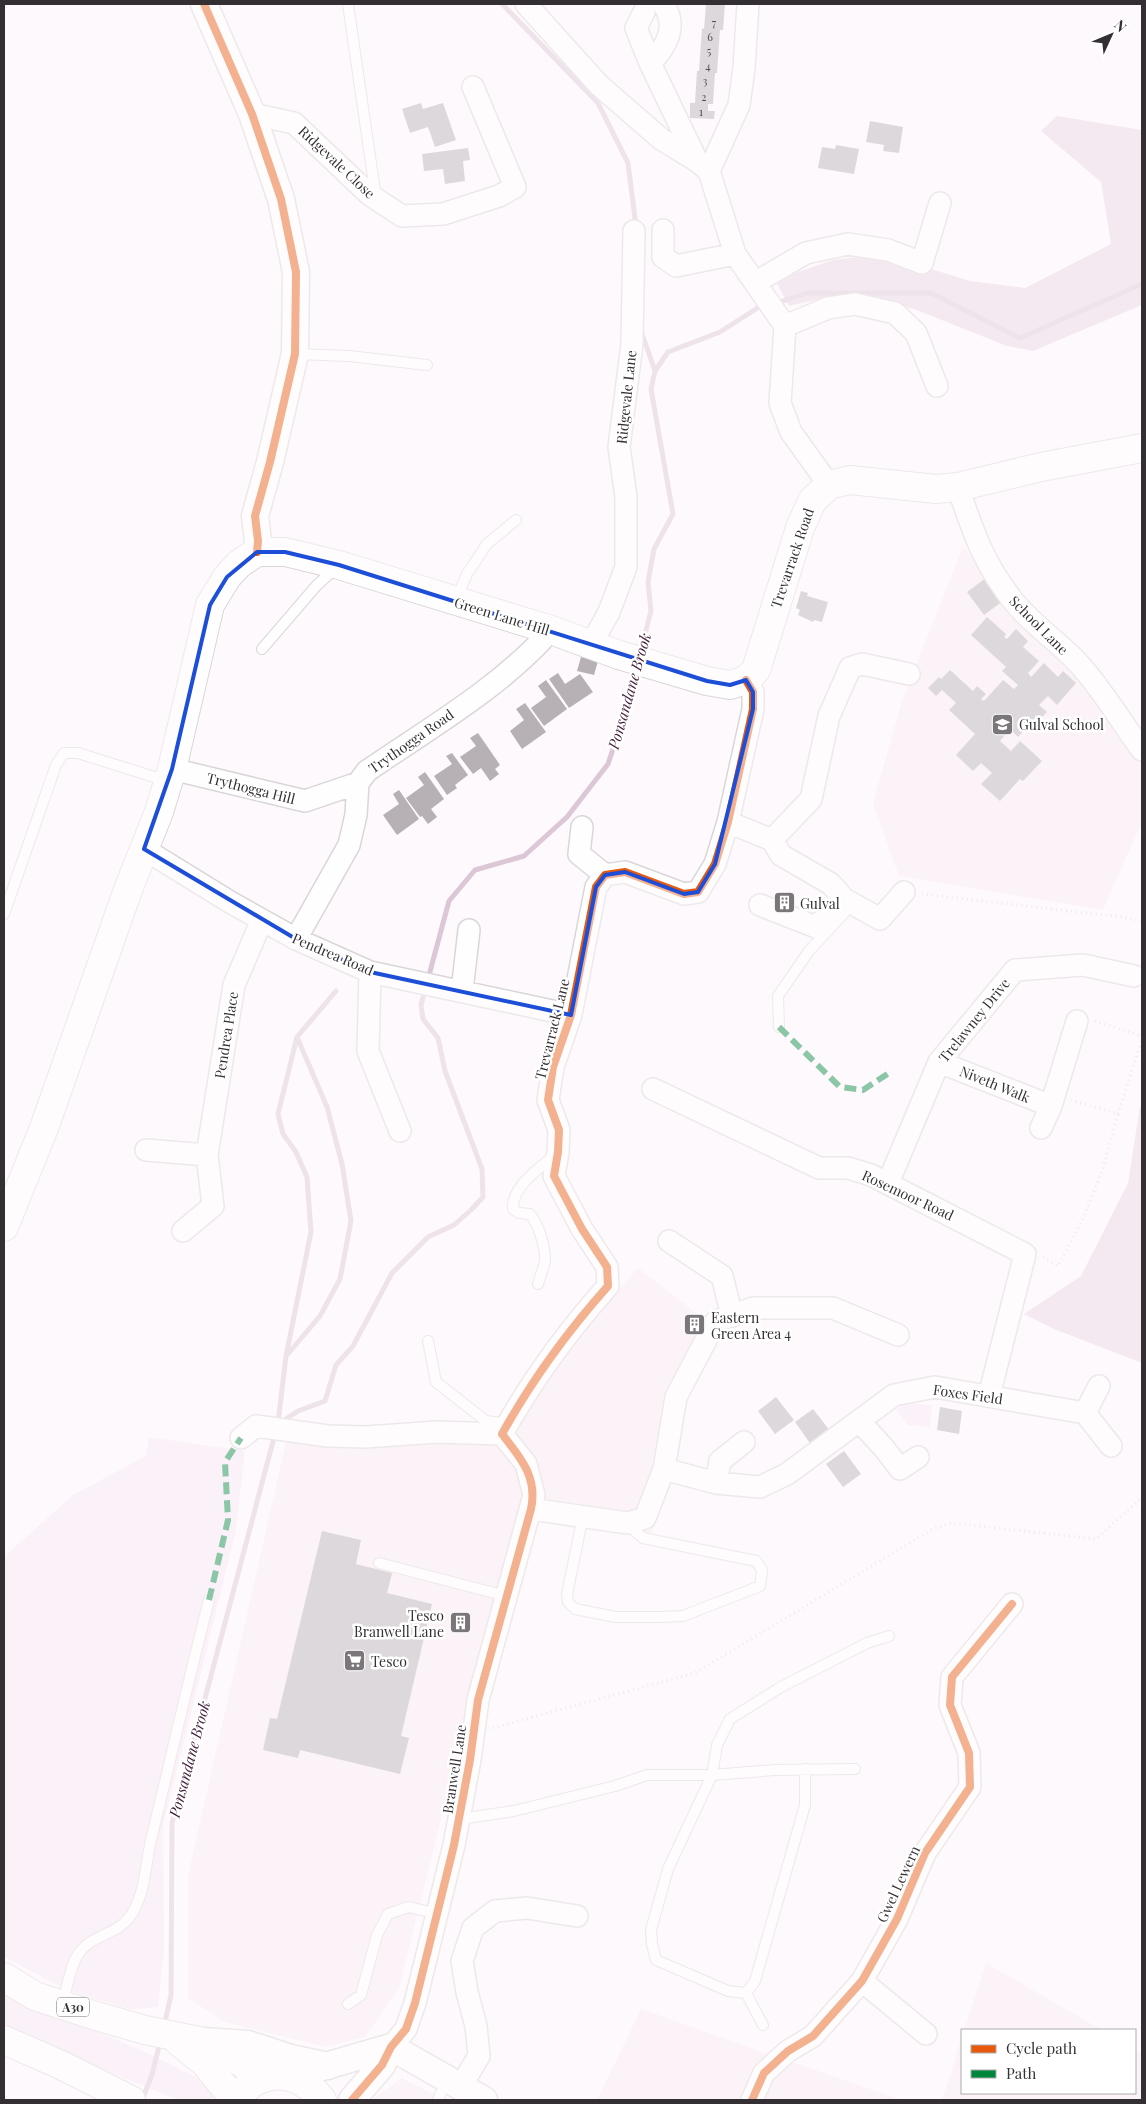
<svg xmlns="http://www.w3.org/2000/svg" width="1146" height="2104" font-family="'Playfair Display',serif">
	<rect width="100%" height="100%" fill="#fef9fc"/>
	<path fill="#f8ebf4" d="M963,546l45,62 55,57 27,24 35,58 17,18v57l-39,88 -204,-34 -26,-72 29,-103z
		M638,1268l66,51 -53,217 -133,-25 -119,477 -34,49 -40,10 -100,-25 -37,-24v-123l98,-433 210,-14z
		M986,1963l116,67h-138z
		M641,2009l122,43 139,48h-305z
		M962,2037v56h173v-44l7,5v46h-200z
		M402,2078l44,22h-74z"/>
	<path fill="#f8e7f3" d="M910,1404l22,1 -2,22 -22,-2 -12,-15 7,-5z
		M149,1437l96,14 -10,84 -72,291 1,126 -6,55 -28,2 -63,-19 -63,-33v-400l69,-62 73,-39z
		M4,1987l52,27 89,38 59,29 15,16 -14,3h-27l-174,-71z"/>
	<path fill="#e8d6e3" d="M1057,116l85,14v175l-109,46 -26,-5 -93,-37 -24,-6 -62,-6 -39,9 -14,-26 58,-20 50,-6 87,27 55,7 86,-44 -10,-62 -60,-51z
		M1140,1106l2,1v256l-88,-34 -30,-15 57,-38 47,-93z"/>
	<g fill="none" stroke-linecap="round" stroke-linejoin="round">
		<path stroke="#dcc7d6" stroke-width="5" d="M502,4l96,99 30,60 8,63
			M777,303l30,-10h124l89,45 122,-54
			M641,331l14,40
			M640,654l11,-43 -3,-29 6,-33 19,-35 -22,-125 4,-18 13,-19 52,-20 39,-25 7,-1
			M428,979l21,-78 26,-31 49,-14 43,-39 41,-53 21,-63 8,-31
			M287,1355l33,-39 20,-37 11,-58 -9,-57 -15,-57 -30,-70 39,-46
			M278,1423l8,-67 25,-124 -4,-55 -11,-25 -13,-18 -5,-20 19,-77
			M280,1423l18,-12 27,-10 11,-36 17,-19 39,-73 36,-36 26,-12 17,-15 12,-13 -1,-28 -37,-98 -7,-33 -15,-19 -2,-14 4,-15
			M164,2026l7,-31 1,-172 103,-389
			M142,2100l10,-25 8,-33"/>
	</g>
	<path fill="#b7b0b4" d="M706,4h19l-2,26h-3l-3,43h-2l-2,31h-5v7h7l-1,8 -24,-1v-15h5l2,-32h2l3,-43 2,1z
		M421,103l2,6 20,-6 13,37 -21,7 -7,-20 -18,6 -8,-24z
		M870,121l33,6 -4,26 -16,-2 1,-6 -18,-3z
		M836,145l23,4 -5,25 -36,-6 4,-21 13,2z
		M468,148l2,12 -7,1 2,20 -20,3 -2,-15 -19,2 -2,-17z
		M986,578l17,23 -19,14 -17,-23z
		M801,591l7,2 -1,3 21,6 -6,20 -8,-2 -1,2 -15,-7 2,-5 -4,-2z
		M987,617l19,17 -2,3 3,2 9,-10 12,12 -5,6 16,14 -11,12 3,4 13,-14 14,14 5,-6 13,12 -19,22 -9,-9 -9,9 8,7 -8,8 -3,-3 -18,20 -8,-8 -10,12 11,10 9,-10 22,20 -19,20 -3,-2 -20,22 -19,-17 11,-11 -11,-10 -8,8 -17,-16 19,-21 -26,-24 7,-7 -14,-13 -6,6 -8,-8 11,-11 2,2 9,-9 23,21 4,-5 9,8 -5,5 3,2 19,-21 11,9 4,-4 -16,-14 4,-4 -35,-32z
		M581,657l17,4 -4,14 -17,-4z
		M558,673l7,11 15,-10 13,18 -24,16 -20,-29z
		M546,680l21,29 -23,17 -13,-18 15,-11 -8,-11z
		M525,703l21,29 -24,17 -12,-18 14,-11 -8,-11z
		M478,733l22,32 -5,4 4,5 -9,7 -9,-13 -8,6 -13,-17 16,-11 -6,-8z
		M452,753l16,22 -13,10 2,3 -10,7 -13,-19 18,-12 -6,-8z
		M425,772l19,27 -13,10 6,8 -9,7 -6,-8 -2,1 -14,-19 18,-13 -6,-8z
		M399,790l20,29 -22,16 -14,-20 16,-11 -6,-10z
		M695,1320l4,6 -4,3 -4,-6z
		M776,1397l18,23 -19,14 -17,-23z
		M940,1407l22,4 -3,23 -22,-4z
		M813,1409l18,23 -19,14 -17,-24z
		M844,1451l17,23 -18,13 -17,-23z
		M322,1531l39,9 -5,24 36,9 -5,20 45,11 -31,132 8,2 -9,36 -100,-24 -2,8 -35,-8 7,-32 7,1z
		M459,1615l7,2 -4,14 -7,-2z"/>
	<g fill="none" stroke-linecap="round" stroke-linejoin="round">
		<defs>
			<path id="service" d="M348,4l28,194
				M296,354l53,2 78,9
				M456,600l11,-26 20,-30 29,-24
				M262,649l55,-64 19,-17
				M4,914l52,-149 8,-12h14l89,28
				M779,1027l-1,-31 31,-45 36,-39
				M538,1284c2,-8 6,-16 7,-24 0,-14 -6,-35 -15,-46l-11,-1 -6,-4c-2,-22 27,-41 43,-55
				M428,1341l8,41 50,39 22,3
				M583,1516l-16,78 1,8 7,7 41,8h44l23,-1 77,-30 2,-16 -6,-9 -113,-23 -16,-14
				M379,1563l127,33
				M805,1769v36l-50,176 -9,12 -18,-2 -72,-31 -4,-16 -1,-14 17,-61 44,-94 5,-30 13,-26 51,-32 86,-44 22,-7
				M459,1819l55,-8 101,-25 32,-11h65l63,-5 80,-1
				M746,1993l17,32
				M62,2003c6,-15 7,-36 17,-50 15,-21 42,-17 55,-43 12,-22 12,-51 18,-74 19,-79 37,-158 57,-236
				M348,2004l13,-9 16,-60 11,-21 21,-7 29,7
				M438,2100l9,-22"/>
			<path id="minor" d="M526,4l73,81 62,54 36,22 12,10
				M663,4c15,21 4,43 -13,59l47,98
				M644,12l-8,16 14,35
				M252,114l42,9 76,72 32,21 41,-2 56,-18 16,-9 -42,-100
				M709,171l26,83 50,72 -5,77 11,29 38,53
				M709,171l30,-66 5,-37 4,-64
				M663,230v27l13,9 59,-12
				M756,282l50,-29 42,-9 40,6 34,13 18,-60
				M785,326l43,-18 27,-4 40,9 21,20 21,53
				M958,487c15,45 26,78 57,116 19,23 44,39 64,61 24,26 42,58 63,86
				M591,645l18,-33 17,-45v-70l-7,-50 13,-103 2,-113
				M172,769l133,32 53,-18
				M728,822l44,18 9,15 50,29 13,15 36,20 24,-27
				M582,827l-3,27 26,21
				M772,840l39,-41 18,-83 21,-48 12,-4 47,10
				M144,849l86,53 66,37 74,33 201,43
				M760,905l56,22 28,-28
				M296,939l53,-94 7,-30 2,-32 9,-12c61,-42 136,-85 184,-141
				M370,972l-2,79 32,80
				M462,991l7,-61
				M939,1062l112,44 26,-85
				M653,1089l166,79h29l23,7 154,79 -36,142
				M1041,1128l10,-22
				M146,1150l61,5 6,51 -30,25
				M207,1155l27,-170 28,-65
				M888,1183l51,-121 76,-92 68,-5 51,11
				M669,1241l53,35 10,40
				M1085,1413l14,-27
				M860,1422l24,26 16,21 18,-12
				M502,1434c30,-54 65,-102 106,-148l-1,-19 -25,-38 -28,-53 4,-24 1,-22 -11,-30 5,-33 18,-52 25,-128 9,-12 20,-3 59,22 14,-2 17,-28 13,-42 25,-113v-17l-7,-12
				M241,1438l15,-12 72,10 38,1 71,-5 65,2
				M664,1469l52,14 44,4 27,-13 107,-79 41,-8 150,26 26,33
				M716,1483l4,-22 24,-19
				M531,1509l96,14 18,-5 19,-49 12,-72 40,-76 37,-13h80l65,27
				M862,1981l64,53
				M391,2047l15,-18 9,-26 39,-158 16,-85 8,-60 56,-205 -8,-31 -24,-30
				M461,2086l18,-30 -3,-30 -9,-34 -5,-31 11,-33 22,-17 32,-3 50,8
				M752,2100l12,-27 24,-22 25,-15 49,-55 35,-62 28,-66 45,-66 -1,-34 -19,-48 2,-28 60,-73"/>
			<path id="tertiary" d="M204,4l48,110 29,85 15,73 -1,82 -25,108 -15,54 3,25 -1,11
				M202,2041l46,3 43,14 37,8
				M391,2047l93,53
				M312,2070l79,-23
				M352,2100l30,-35 9,-18"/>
			<path id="secondary" d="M4,1227l40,-99 85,-241 30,-75 13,-43 38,-164 17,-28 12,-13 18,-12h28l54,13 212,65 68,25 88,26 23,4 16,-5 10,-10 44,-142 12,-27 17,-16 21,-5 86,9 22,-2 83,-20 101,-19
				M4,2040l57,25 70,35"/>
			<path id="trunk" d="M4,1977l31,19 58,19 52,15 54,11 31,13 32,24
				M179,2042l26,21 30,37
				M235,2100c25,-33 62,-32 87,0"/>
		</defs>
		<use href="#service" stroke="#dad6d8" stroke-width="12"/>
		<use href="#minor" stroke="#dad6d8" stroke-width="24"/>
		<use href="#tertiary" stroke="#dad6d8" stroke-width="29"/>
		<use href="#secondary" stroke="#dad6d8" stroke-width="30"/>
		<use href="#trunk" stroke="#dad6d8" stroke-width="30"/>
		<path stroke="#d9d9d9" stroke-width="3" stroke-dasharray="1 4" stroke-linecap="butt" d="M922,894l200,23 20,4
			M1095,1021l47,15
			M1118,1114l24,-75
			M1043,1257l15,9 25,-47 20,-51 15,-54 -47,-14
			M493,1728l202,-55 236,-143 20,-7 145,16 46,-41"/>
		<use href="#service" stroke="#fffeff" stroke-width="10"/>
		<use href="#minor" stroke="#fffeff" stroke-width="21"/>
		<use href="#tertiary" stroke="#fffeff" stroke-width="26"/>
		<use href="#secondary" stroke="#fffeff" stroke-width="28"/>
		<use href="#trunk" stroke="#fffeff" stroke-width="28"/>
		<path stroke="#00873e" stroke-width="6" stroke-dasharray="12 6" stroke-linecap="butt" d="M779,1027l61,60 23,3 26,-17
			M209,1600l19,-80 -3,-58 16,-24"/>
		<defs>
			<path id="cycleway" d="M204,4l48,110 29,85 15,73 -1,82 -25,108 -15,54 3,25 -1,11
				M352,2100l30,-35 9,-18 15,-18 9,-26 39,-158 16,-85 8,-60 53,-191c7,-32 -11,-52 -29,-75 30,-54 65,-102 106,-148l-1,-19 -25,-38 -28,-53 4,-24 1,-22 -11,-30 5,-33 18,-52 25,-128 9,-12 20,-3 59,22 14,-2 17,-28 13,-42 25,-113v-17l-7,-12
				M752,2100l12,-27 24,-22 25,-15 49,-55 35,-62 28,-66 45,-66 -1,-34 -19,-48 2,-28 60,-73"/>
		</defs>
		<use href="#cycleway" stroke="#fff" stroke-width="11"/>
		<use href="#cycleway" stroke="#e8590c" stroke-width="8"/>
	</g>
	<path d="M0 0H1146V2104H0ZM257,552h28l54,13 368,116 23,4 16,-5 7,12v17l-38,155 -17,28 -14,2 -59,-22 -20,3 -9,12 -25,128 -201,-43 -74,-33 -152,-90 28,-80 38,-164 17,-28z" fill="#fef9fc" fill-opacity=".55" fill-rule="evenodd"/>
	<path fill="none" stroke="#1d4ed8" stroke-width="4" stroke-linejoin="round" d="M257,552h28l54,13 368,116 23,4 16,-5 7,12v17l-38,155 -17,28 -14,2 -59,-22 -20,3 -9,12 -25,128 -201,-43 -74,-33 -152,-90 28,-80 38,-164 17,-28z"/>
	<defs>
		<symbol id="school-square" viewBox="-11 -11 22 22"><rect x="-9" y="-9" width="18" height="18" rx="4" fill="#7a7679" stroke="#fff"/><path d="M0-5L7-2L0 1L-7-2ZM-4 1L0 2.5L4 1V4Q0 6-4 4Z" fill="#fff"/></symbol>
		<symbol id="building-square" viewBox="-11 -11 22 22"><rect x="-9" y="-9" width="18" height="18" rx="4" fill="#7a7679" stroke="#fff"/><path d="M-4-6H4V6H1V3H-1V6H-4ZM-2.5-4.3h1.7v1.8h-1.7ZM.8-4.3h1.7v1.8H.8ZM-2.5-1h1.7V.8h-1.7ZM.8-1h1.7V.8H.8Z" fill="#fff"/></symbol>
		<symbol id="supermarket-square" viewBox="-11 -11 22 22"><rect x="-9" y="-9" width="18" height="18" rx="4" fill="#7a7679" stroke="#fff"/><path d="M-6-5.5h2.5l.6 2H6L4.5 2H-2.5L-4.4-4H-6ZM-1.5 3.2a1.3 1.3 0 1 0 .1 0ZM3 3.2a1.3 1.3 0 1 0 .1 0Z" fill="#fff"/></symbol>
	</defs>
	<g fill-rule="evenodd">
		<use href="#school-square" x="990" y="712" width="25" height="25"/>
		<use href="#building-square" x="772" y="890" width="25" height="25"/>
		<use href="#building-square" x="682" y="1312" width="25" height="25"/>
		<use href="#building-square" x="448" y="1610" width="25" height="25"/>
		<use href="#supermarket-square" x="342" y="1648" width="25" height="25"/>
	</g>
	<g text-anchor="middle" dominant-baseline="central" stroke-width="5" stroke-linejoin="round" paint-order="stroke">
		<g font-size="11" fill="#544f52">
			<text x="714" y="22">7</text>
			<text x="710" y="36">6</text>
			<text x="709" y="50">5</text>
			<text x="708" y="65">4</text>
			<text x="705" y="80">3</text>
			<text x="704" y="96">2</text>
			<text x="701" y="111">1</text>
		</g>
		<rect fill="#fff" stroke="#706d70" stroke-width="1" x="57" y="1997.5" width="32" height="19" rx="4"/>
		<g font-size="12" font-weight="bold" fill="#332f32">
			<text x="73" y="2007">A30</text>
		</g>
		<g font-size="14" fill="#332f32" stroke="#fff">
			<text transform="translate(337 162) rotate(43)">Ridgevale Close</text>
			<text transform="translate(626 397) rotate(-84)">Ridgevale Lane</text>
			<text transform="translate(792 558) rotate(-71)">Trevarrack Road</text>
			<text transform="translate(502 616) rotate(17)">Green Lane Hill</text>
			<text transform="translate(1039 625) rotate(45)">School Lane</text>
			<text transform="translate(411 741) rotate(-35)">Trythogga Road</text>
			<text transform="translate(251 788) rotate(14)">Trythogga Hill</text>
			<text transform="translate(333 954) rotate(23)">Pendrea Road</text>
			<text transform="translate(974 1020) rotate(-51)">Trelawney Drive</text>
			<text transform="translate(552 1029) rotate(-76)">Trevarrack Lane</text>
			<text transform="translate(226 1035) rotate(-81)">Pendrea Place</text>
			<text transform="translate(995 1084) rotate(22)">Niveth Walk</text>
			<text transform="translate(908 1195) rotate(25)">Rosemoor Road</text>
			<text transform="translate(968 1394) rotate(8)">Foxes Field</text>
			<text transform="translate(454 1769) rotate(-81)">Branwell Lane</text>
			<text transform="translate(898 1884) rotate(-65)">Gwel Lewern</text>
		</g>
		<g font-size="14" fill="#332f32" stroke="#fff" text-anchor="start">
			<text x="1019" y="724">Gulval School</text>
			<text x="800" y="903">Gulval</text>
			<text x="711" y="1317">Eastern<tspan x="711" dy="16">Green Area 4</tspan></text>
			<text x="444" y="1615" text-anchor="end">Tesco<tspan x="444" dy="16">Branwell Lane</tspan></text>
			<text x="371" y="1661">Tesco</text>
		</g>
		<g font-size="15" font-style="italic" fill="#431e3b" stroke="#fff">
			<text transform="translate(629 691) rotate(-74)">Ponsandane Brook</text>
			<text transform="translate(189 1759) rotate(-75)">Ponsandane Brook</text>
		</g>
	</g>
	<rect width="1146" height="2104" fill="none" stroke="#332f32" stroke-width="10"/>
	<rect x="961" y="2029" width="175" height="65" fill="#ffffff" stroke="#adacad"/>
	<rect x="971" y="2045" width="25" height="8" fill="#e8590c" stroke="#adacad"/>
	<text x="1006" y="2054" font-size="15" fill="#332f32">Cycle path</text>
	<rect x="971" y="2070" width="25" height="8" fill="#00873e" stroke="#adacad"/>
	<text x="1006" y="2079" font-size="15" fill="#332f32">Path</text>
	<g transform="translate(1111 35) rotate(46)" stroke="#ffffff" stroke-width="4" paint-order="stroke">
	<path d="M0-4L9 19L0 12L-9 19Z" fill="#332f32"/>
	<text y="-8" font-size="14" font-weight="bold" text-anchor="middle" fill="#332f32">N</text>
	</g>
</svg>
